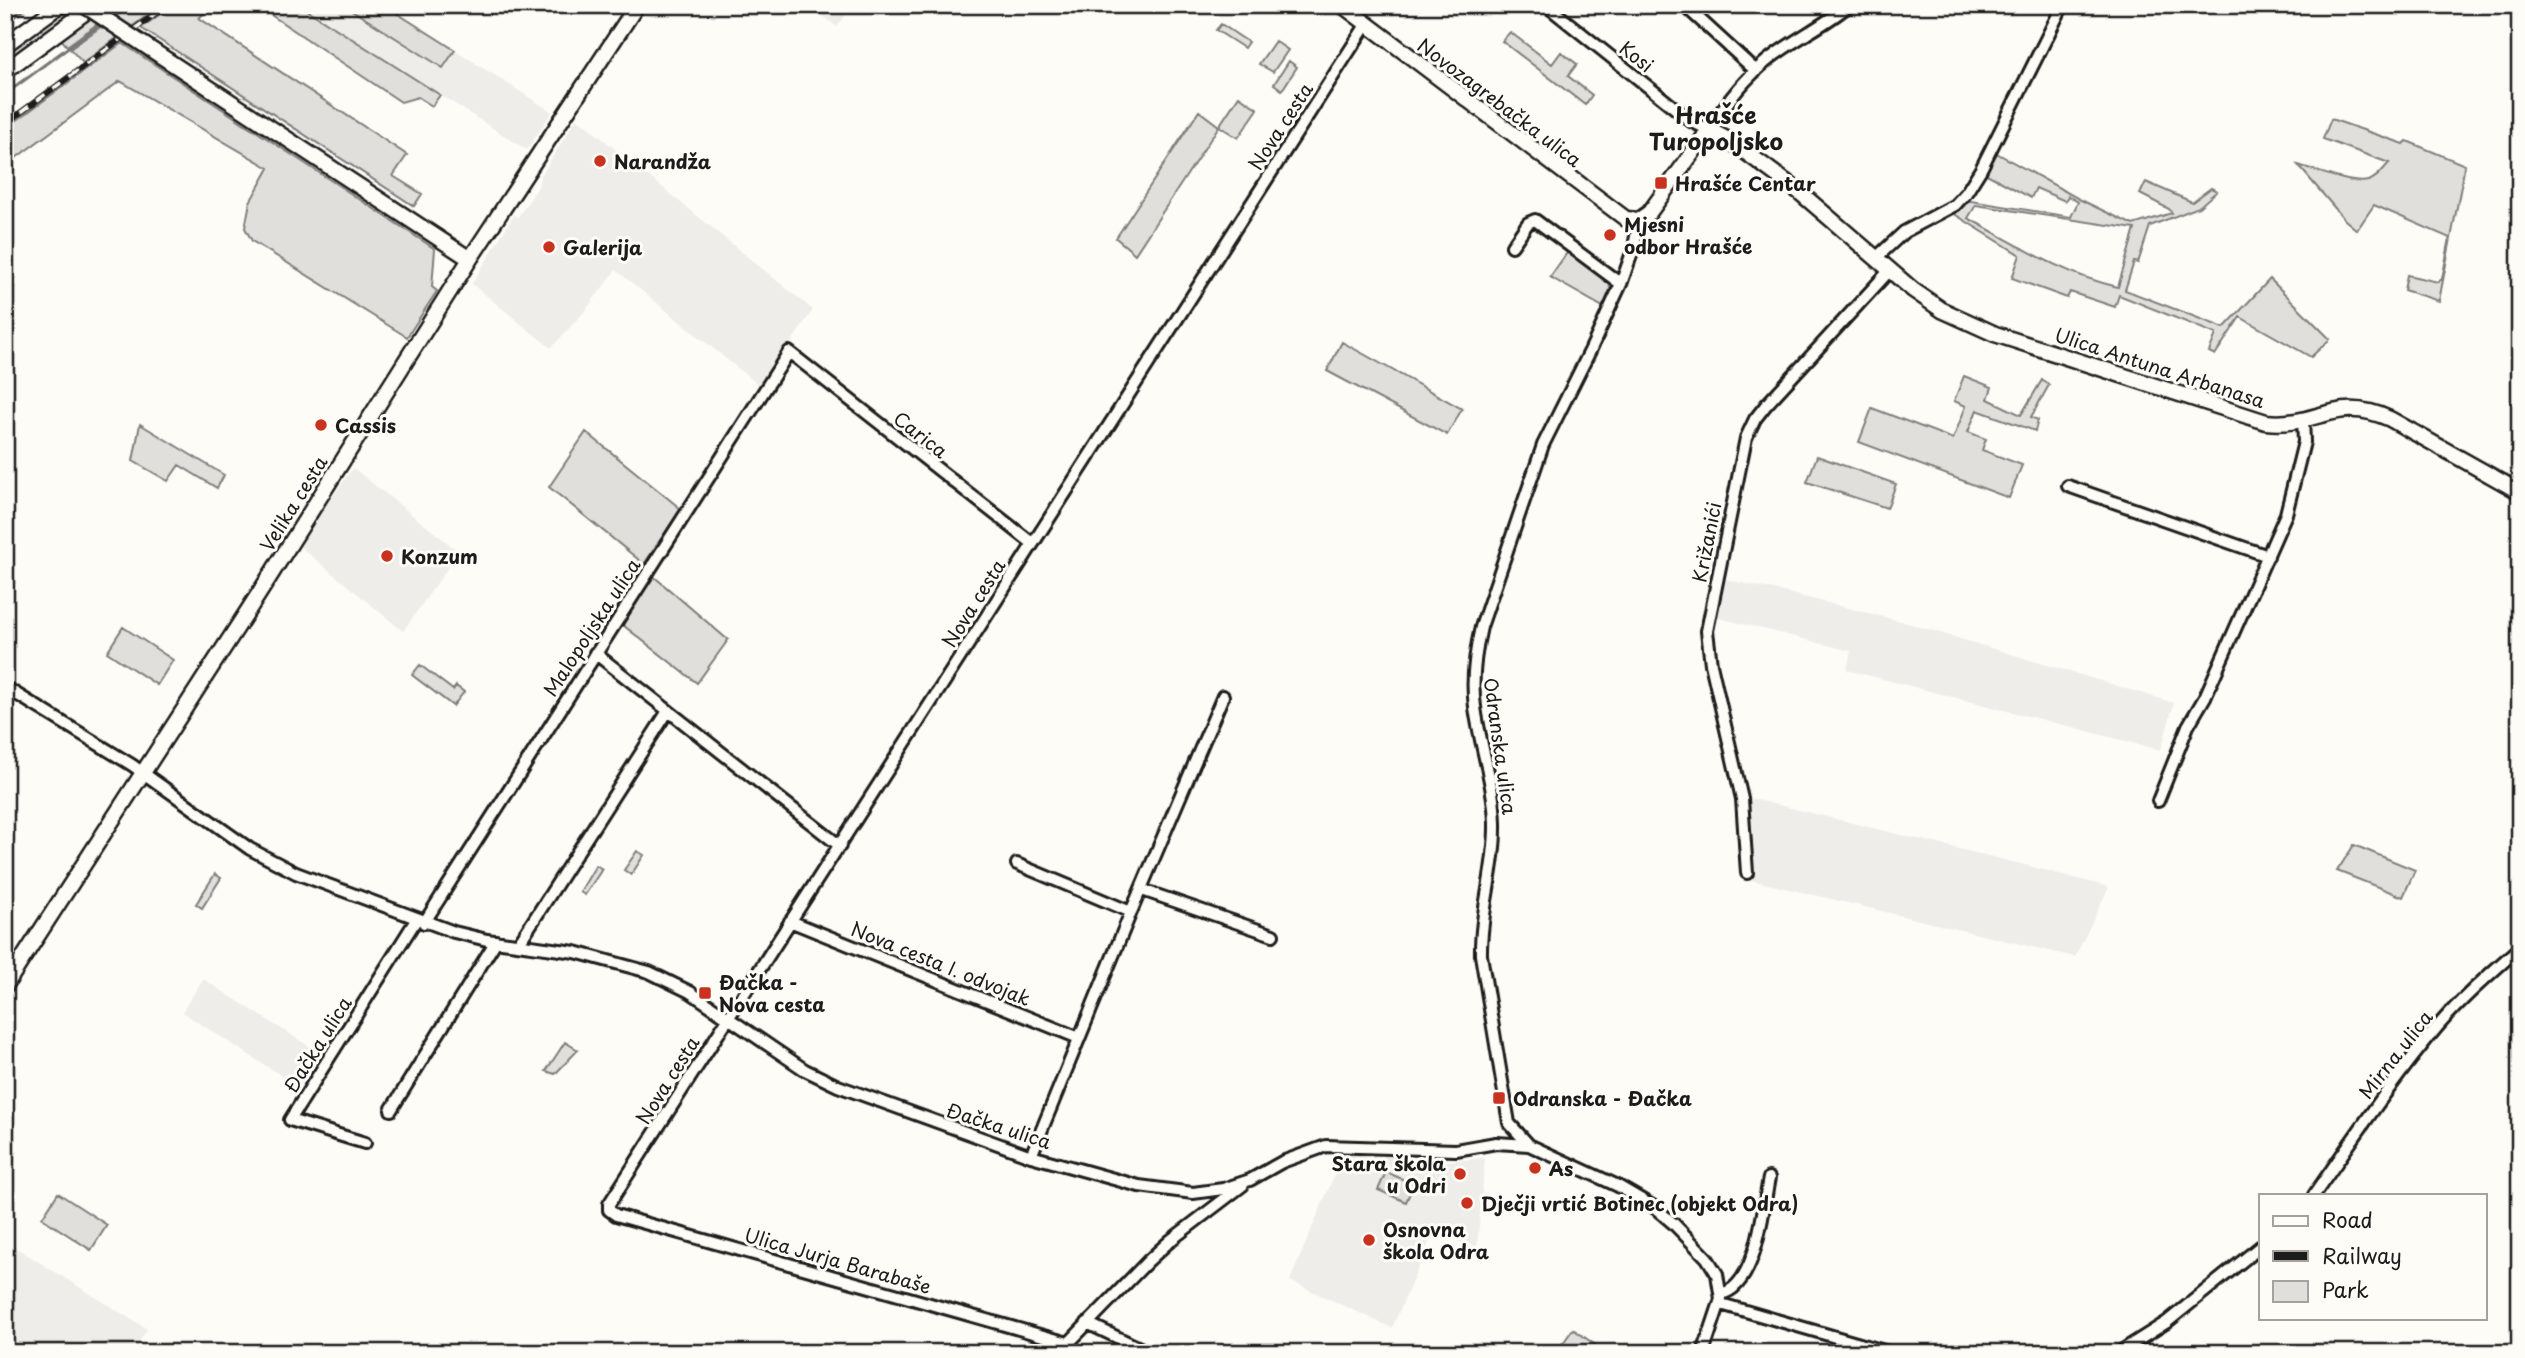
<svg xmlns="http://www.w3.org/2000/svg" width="2525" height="1358" font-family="'Playpen Sans',sans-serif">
	<rect width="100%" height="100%" fill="#fdfcf7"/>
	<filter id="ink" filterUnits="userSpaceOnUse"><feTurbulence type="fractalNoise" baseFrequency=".0143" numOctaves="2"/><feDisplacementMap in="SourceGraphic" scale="14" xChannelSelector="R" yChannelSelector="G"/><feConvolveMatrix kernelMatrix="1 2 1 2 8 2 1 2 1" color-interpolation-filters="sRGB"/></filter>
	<g filter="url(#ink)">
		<path fill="#eeede9" d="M299,5h45l99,63 12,-18 97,62 -25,38z
			M810,5h43l-16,22z
			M577,118l236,192 -52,77 -145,-117 -32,42 -33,36 -79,-64 42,-69 4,2 20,-30 2,-10z
			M353,468l106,84 -56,79 -105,-86z
			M1723,579l65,14 116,29 270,81 -13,47 -314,-80 4,-19 -136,-34z
			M1749,798l276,67 84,22 -34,70 -324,-77z
			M203,979l118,75 -22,33 -117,-75z
			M1344,1152l103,9 38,-3 -8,89 -20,-6 1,-7 -24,-3 -42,97 -102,-47z
			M5,1241l142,88 -15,24h-109l-18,-11z"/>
		<path fill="#e0dfdb" stroke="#7e7e7c" stroke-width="2" fill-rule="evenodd" d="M72,5h11l-78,57v-7z
			M106,5h17l-56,41 -7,-8z
			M131,5h30l-78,58 -13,-14z
			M173,5h40l-14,13 208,137 -14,21 29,18 -8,12 -273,-178z
			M256,5h43l141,90 -8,11 -14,-9 -17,5z
			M344,5h40l71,45 -12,18z
			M1221,24l27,18 -4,6 -28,-18z
			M1510,32l42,32 9,-12 16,12 -9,12 24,19 -7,10 -83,-64z
			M1275,41l13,9 -15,22 -14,-8z
			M122,43l313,206 -3,38 5,4 -30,46 -155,-96 -7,-13 5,-26 19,-34 -149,-87 -115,85v-37z
			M1289,61l8,6 -15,23 -8,-6z
			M1239,96l19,13 -20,29 -19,-12 -84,128 -19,-16 83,-127 20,15z
			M2331,119l73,25 3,-3 58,24 -26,136 -35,-11 3,-15 31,7 4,-3 8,-41 -76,-33 -17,25 -12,-10 -47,-55c18,5 53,20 70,16 9,-2 15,-12 21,-18l-66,-24z
			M1993,151l88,49 52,25 39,-12 -3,-4 -29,-15 6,-12 46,20 19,-14 6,3 -18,16 -49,19 -12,37 -4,-1 -9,28 99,38 46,-49 60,60 -19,18 -71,-40 -25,38 -6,-3 7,-18 -97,-39 -4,12 -45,-15 -3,6 -55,-20 8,-23 -69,-43 9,-4 5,-8 106,17 7,-15 -10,-6 -3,5 -29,-13 -5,10 -48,-26zM1976,205l159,24 -17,58c-54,-12 -102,-43 -150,-69z
			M1569,250l40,29 1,10 -7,18 -53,-30z
			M1342,342l120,67 -15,26 -120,-64z
			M1964,376l28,11 -4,12 33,16 21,-35 7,5 -18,32 7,3 -3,11 -58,-21 -9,22 18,7 -4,11 40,15 -13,33 -150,-56 13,-34 81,31 13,-33 -12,-5z
			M140,424l84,51 -7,13 -38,-23 -11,16 -35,-20z
			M586,432l95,77 -37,55 -95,-77z
			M1817,456l79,28 -9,24 -80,-26z
			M651,574l77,66 -31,43 -78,-61z
			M123,627l50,33 -16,25 -50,-33z
			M420,665l33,25 3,-4 8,6 -11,14 -41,-31z
			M2354,845l61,25 -12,27 -66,-26z
			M637,851l7,4 -13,20 -7,-5z
			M596,865l6,4 -17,26 -5,-3z
			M215,874l6,4 -19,30 -6,-4z
			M565,1042l13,8 -23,24 -9,-3z
			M1386,1172l28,12 -8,18 -28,-12z
			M58,1193l49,32 -16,25 -49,-32z
			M1573,1329l31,22 -1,2h-47z"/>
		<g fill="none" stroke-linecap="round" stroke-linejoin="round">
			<path stroke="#797876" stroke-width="3.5" d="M109,18l18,-13
				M5,24l25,-19
				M5,94l97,-71"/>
			<defs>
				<path id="minor" d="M1546,5l145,116 18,9c16,-26 35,-51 59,-70 26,-21 56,-34 81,-55
					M1684,5l72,66
					M1639,220l-5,27 -13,37 -31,67 -47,94 -62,182c-6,26 -10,52 -6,80 5,39 19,76 20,116 1,44 -15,88 -14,132l28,168 20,22 89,41 36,21 20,17 33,34 10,16 4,25 -18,54
					M1512,246l16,-23 7,-3 86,64
					M1877,257l27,-25 51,-27 11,-12 15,-24 82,-164
					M2068,486l200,70
					M595,653l245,193
					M5,687l127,78 118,84 46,24 158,59 33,8 88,12 74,20 41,20 115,78 33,16 193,70 108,30 54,7 30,-4 27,-9 32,-18 44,-16 130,4 40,-7 33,2
					M2158,801l30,-75 17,-29 81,-183 18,-72 -1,-23
					M1017,864l114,48
					M1747,873l-5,-74 -31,-135 -4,-33 39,-193 9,-19 11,-14 124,-135
					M1142,890l131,45
					M790,921l289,117
					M424,923l365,-571 243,191
					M519,943l149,-232
					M391,1110l105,-169
					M365,1143l-75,-23 126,-200
					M1031,1156l100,-244 92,-216
					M2314,1195c40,-57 79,-116 124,-169 25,-29 54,-54 82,-79
					M1721,1294c36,-8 42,-86 48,-116
					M1721,1304l170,49
					M1087,1323l63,30
					M1068,1343l-452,-128 -7,-5v-6l757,-1179
					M1059,1353l89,-92 23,-21 72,-55
					M2118,1353l49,-31 94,-76"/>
				<path id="major" d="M1342,5l284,214 13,1 10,-7 60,-83 23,12 65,48 116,100 29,20 53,24 271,88c50,6 70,-28 124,-3l130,73
					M5,45l55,-40
					M170,62l300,197
					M5,71l90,-66
					M5,986l253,-391 212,-336 167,-254"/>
			</defs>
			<use href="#minor" stroke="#1c1c1c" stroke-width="16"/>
			<use href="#major" stroke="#1c1c1c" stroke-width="19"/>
			<use href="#minor" stroke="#fdfcf7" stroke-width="10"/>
			<use href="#major" stroke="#fdfcf7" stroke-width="14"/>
			<defs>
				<path id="rail" d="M5,124l162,-119"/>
			</defs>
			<use href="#rail" stroke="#1c1c1c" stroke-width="6"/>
			<use href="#rail" stroke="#fdfcf7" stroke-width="3.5" stroke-dasharray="10" stroke-linecap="butt"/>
			<defs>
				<path id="major-bridge" d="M84,5l86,57"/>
			</defs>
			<use href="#major-bridge" stroke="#1c1c1c" stroke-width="19" stroke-linecap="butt"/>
			<use href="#major-bridge" stroke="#fdfcf7" stroke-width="14"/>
		</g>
	</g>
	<g fill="#c8321e" stroke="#fdfcf7" stroke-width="2.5">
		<circle cx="600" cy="161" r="7"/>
		<rect x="1654" y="176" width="14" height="14" rx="3.5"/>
		<circle cx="1610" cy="235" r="7"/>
		<circle cx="549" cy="247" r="7"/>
		<circle cx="321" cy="425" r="7"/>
		<circle cx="387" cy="556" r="7"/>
		<rect x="698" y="986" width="14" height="14" rx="3.5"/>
		<rect x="1492" y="1091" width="14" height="14" rx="3.5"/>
		<circle cx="1535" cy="1168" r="7"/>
		<circle cx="1460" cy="1174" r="7"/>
		<circle cx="1467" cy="1203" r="7"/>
		<circle cx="1369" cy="1240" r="7"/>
	</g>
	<g text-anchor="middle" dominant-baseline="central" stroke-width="6" stroke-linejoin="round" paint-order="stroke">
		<g font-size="19" fill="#1c1c1c" stroke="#fdfcf7">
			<text transform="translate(1637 56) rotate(38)">Kosi</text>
			<text transform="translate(1500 102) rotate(37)">Novozagrebačka ulica</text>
			<text transform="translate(1280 126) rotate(-57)">Nova cesta</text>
			<text transform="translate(2160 367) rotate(18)">Ulica Antuna Arbanasa</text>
			<text transform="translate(921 434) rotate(38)">Carica</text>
			<text transform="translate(293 503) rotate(-58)">Velika cesta</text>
			<text transform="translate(1706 542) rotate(-79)">Križanići</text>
			<text transform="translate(973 603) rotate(-58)">Nova cesta</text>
			<text transform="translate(591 627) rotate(-57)">Malopoljska ulica</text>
			<text transform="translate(1501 746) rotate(82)">Odranska ulica</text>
			<text transform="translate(941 963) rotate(22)">Nova cesta I. odvojak</text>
			<text transform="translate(317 1044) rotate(-58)">Đačka ulica</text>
			<text transform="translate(2395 1054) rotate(-52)">Mirna ulica</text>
			<text transform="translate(667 1080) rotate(-58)">Nova cesta</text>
			<text transform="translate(999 1125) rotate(18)">Đačka ulica</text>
			<text transform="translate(838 1260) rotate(16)">Ulica Jurja Barabaše</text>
		</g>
		<g font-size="19" font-weight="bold" fill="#1c1c1c" stroke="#fdfcf7" text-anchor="start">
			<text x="614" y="161">Narandža</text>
			<text x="1675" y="183">Hrašće Centar</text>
			<text x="1624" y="224">Mjesni<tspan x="1624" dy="22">odbor Hrašće</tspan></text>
			<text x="563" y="247">Galerija</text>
			<text x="335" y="425">Cassis</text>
			<text x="401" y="556">Konzum</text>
			<text x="719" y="982">Đačka -<tspan x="719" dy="22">Nova cesta</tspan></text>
			<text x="1513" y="1098">Odranska - Đačka</text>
			<text x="1446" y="1163" text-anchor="end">Stara škola<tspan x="1446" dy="22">u Odri</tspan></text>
			<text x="1549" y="1168">As</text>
			<text x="1481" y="1203">Dječji vrtić Botinec (objekt Odra)</text>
			<text x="1383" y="1229">Osnovna<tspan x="1383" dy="22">škola Odra</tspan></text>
		</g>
		<g font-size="23" font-weight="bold" fill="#1c1c1c" stroke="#fdfcf7">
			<text x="1716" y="114">Hrašće<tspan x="1716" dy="26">Turopoljsko</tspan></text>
		</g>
	</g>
	<rect width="2525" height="1358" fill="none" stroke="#fdfcf7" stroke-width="28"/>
	<rect x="14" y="14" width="2497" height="1330" fill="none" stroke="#1c1c1c" stroke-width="2.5" filter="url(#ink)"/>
	<rect x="2259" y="1194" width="228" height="126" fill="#fdfcf7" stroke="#a3a29f" stroke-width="2"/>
	<rect x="2273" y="1216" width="35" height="10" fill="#fdfcf7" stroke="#a3a29f" stroke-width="2"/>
	<text x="2322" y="1228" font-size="21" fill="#1c1c1c">Road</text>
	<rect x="2273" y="1251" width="35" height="10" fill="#1c1c1c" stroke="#a3a29f" stroke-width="2"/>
	<text x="2322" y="1264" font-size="21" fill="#1c1c1c">Railway</text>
	<rect x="2273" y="1281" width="35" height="21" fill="#e0dfdb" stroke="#a3a29f" stroke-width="2"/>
	<text x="2322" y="1298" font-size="21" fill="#1c1c1c">Park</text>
</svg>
